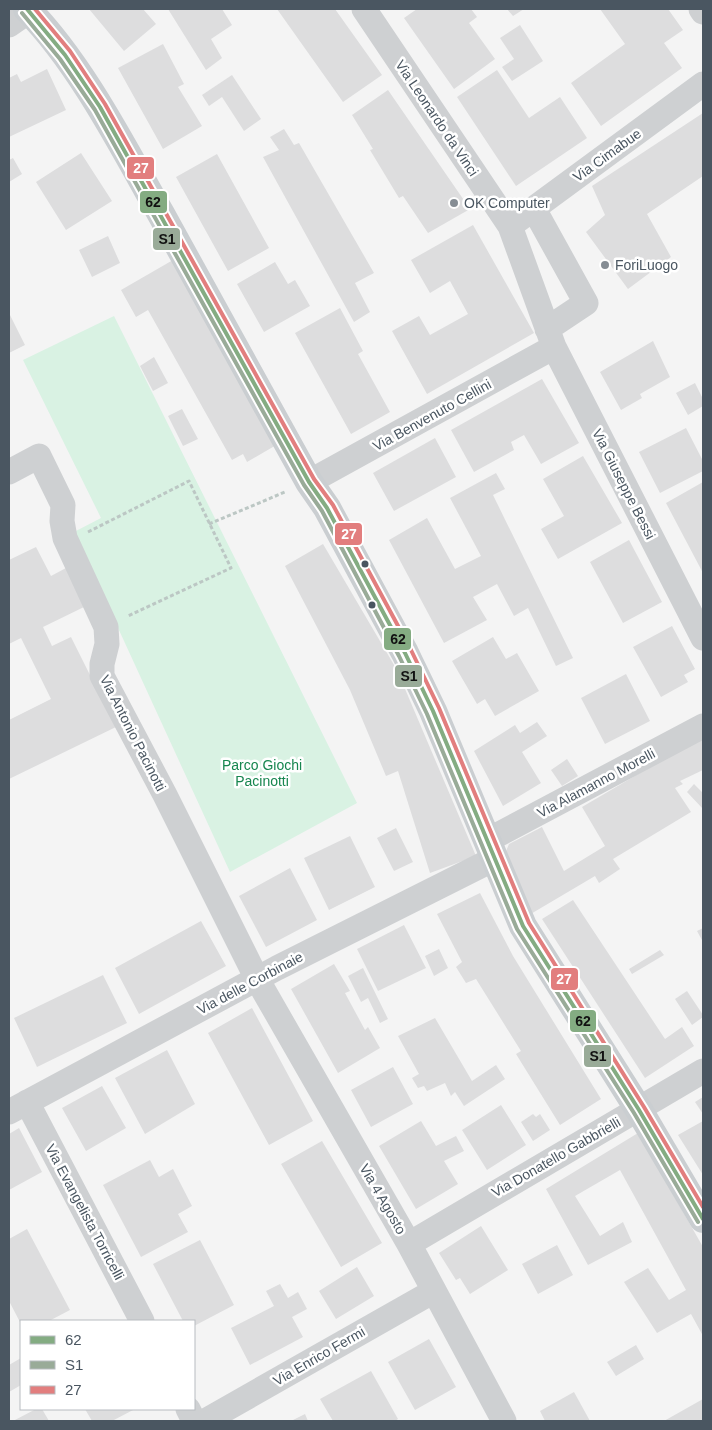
<svg xmlns="http://www.w3.org/2000/svg" width="712" height="1430" font-family="Arial,sans-serif">
	<rect width="100%" height="100%" fill="#f4f4f4"/>
	<path fill="#d9f2e3" d="M114,316l243,487 -127,69 -156,-340 27,-14 -78,-158z"/>
	<path fill="#ddddde" d="M89,9h54l13,15 -32,27z
		M168,9h54l10,16 -21,14 11,19 -16,12z
		M277,9h58l47,66 -39,27z
		M417,9h54l6,8 -8,6 26,36 -41,30 -50,-71z
		M507,9h17l-11,7z
		M600,9h68l15,21 -19,13 18,25 -81,58 -30,-43 54,-39z
		M520,25l23,36 -31,20 -10,-14 12,-8 -14,-21z
		M163,44l21,40 -6,3 24,39 -39,23 -45,-81z
		M47,69l19,41 -57,27v-59l8,-4 4,8z
		M497,70l32,48 31,-21 27,41 -71,48 -59,-89z
		M232,75l29,44 -17,12 -22,-34 -13,9 -7,-11z
		M388,90l82,119 -42,24 -25,-37 -4,2 -29,-48 3,-1 -21,-34z
		M703,113v63l-56,38 24,43 -43,32 -42,-57 19,-17 -13,-29z
		M284,129l10,16 5,-2 75,130 -19,10 15,29 -16,10 -91,-165 16,-7 -9,-13z
		M81,153l31,48 -46,29 -30,-48z
		M217,154l52,94 -41,23 -52,-94z
		M13,158l9,16 -13,8v-22z
		M473,225l61,108 -107,61 -35,-63 27,-15 11,19 38,-21 -18,-33 -20,12 -19,-33z
		M108,236l12,27 -28,14 -13,-27z
		M173,260l105,184 -31,18 -4,-8 -11,6 -84,-150 -12,7 -15,-27z
		M275,262l13,22 7,-4 15,26 -46,26 -27,-48z
		M340,308l23,43 -5,3 32,58 -39,22 -56,-101z
		M9,313l16,32 -16,8z
		M653,341l17,36 -30,17 2,4 -21,12 -21,-38z
		M154,357l14,26 -15,8 -13,-25z
		M542,379l37,64 -38,21 -17,-29 -13,7 3,8 -40,22 -23,-42z
		M695,383l8,16v7l-15,9 -12,-22z
		M182,409l16,30 -15,7 -15,-30z
		M686,428l17,33v10l-43,22 -21,-41z
		M435,438l21,39 -62,34 -21,-38z
		M583,456l39,67 -64,36 -17,-30 23,-13 -21,-37z
		M496,473l9,16 -12,6 80,163 -17,8 -28,-58 -14,8 -17,-32 -24,13 14,23 -43,23 -55,-103 38,-22 28,51 26,-13 -31,-58z
		M703,482v91l-37,-70z
		M629,540l33,62 -39,21 -33,-61z
		M323,544l74,126 79,186 -46,17 -32,-102 -12,5 -36,-86 -65,-124z
		M36,547l15,29 15,-8 18,39 -41,20 9,19 19,-9 45,90 -107,52v-59l42,-21 -30,-61 -12,6v-84z
		M672,626l23,43 -11,6 4,7 -27,15 -28,-50z
		M493,637l13,22 11,-6 22,38 -44,25 -10,-17 -8,5 -25,-43z
		M626,674l24,47 -45,23 -24,-46z
		M537,722l10,14 -25,16 19,31 -38,23 -29,-55 41,-26 5,8z
		M703,736v34l-23,11 3,3 -8,4 16,24 -78,47 7,10 -21,14 -4,-7 -66,39 -25,-59 5,-12 33,-17 22,44 41,-25 -23,-39z
		M567,759l11,17 -16,10 -11,-16z
		M694,784l9,9v16l-16,-17z
		M396,828l17,34 -19,9 -17,-33z
		M350,836l25,51 -46,23 -25,-52z
		M290,868l27,52 -51,27 -27,-51z
		M480,893l33,63 88,143 -41,26 -44,-71 5,-3 -45,-72 -10,4 -10,-16 6,-5 -25,-48z
		M573,900l92,139 17,-12 12,19 -49,32 -103,-159z
		M201,921l25,45 -87,48 -24,-46z
		M404,925l22,43 -48,23 -21,-42z
		M703,928v14l-6,-11z
		M439,949l9,19 -14,8 -9,-20z
		M660,950l4,5 -32,19 -3,-5z
		M334,964l16,27 -5,2 20,37 3,-3 12,21 -42,25 -47,-84z
		M363,968l25,51 -8,4 -12,-25 -7,4 -13,-26z
		M103,975l24,48 -90,44 -23,-49z
		M687,991l16,24v2l-11,8 -17,-26z
		M252,1008l61,113 -44,24 -61,-112z
		M435,1018l37,63 24,-16 9,14 -41,27 -9,-14 -4,4 -6,-13 -18,8 -3,-5 -6,2 -6,-10 7,-4 -21,-38z
		M167,1050l28,54 -50,30 -30,-56z
		M393,1067l20,37 -42,23 -20,-37z
		M102,1086l24,42 -40,23 -24,-43z
		M703,1097v17l-8,-12z
		M501,1105l25,40 -39,25 -25,-40z
		M533,1114l3,3 4,-3 10,16 -17,11 -12,-19z
		M421,1121l15,25 20,-10 8,15 -20,10 14,23 -42,25 -37,-63z
		M703,1121v54l-25,-40z
		M19,1128l23,44 -33,18v-56z
		M638,1133l65,114v89l-12,-22 -34,19 -33,-51 24,-14 21,32 17,-10 -66,-120 -45,26 25,40 23,-14 9,20 -44,23 -42,-76z
		M322,1141l60,102 -41,24 -60,-103z
		M150,1160l9,17 14,-8 19,37 -14,8 10,18 -47,25 -38,-72z
		M481,1226l27,44 -38,24 -10,-16 -4,2 -17,-27z
		M27,1229l43,81 -21,11h-28v3l-12,-23v-62z
		M200,1240l34,65 -40,21v-5h-11l-30,-57z
		M557,1245l16,30 -35,19 -16,-30z
		M357,1267l17,29 -38,23 -17,-28z
		M280,1284l8,14 10,-6 9,17 -15,8 11,20 -53,28 -19,-37 43,-22 -8,-15z
		M429,1339l27,48 -41,23 -27,-48z
		M636,1345l8,14 -28,17 -9,-14z
		M21,1358v27l-12,7v-27z
		M371,1371l27,48 -3,2h-62l-13,-22z
		M574,1392l16,29h-45l-5,-10z
		M703,1399v22h-39z
		M36,1409h6l7,12h-36z
		M85,1409h50l-23,12h-20z
		M305,1414l3,7h-17z"/>
	<g fill="none" stroke-linecap="round" stroke-linejoin="round">
		<path stroke="#bcc7c4" stroke-width="3" stroke-dasharray="4 2.5" stroke-linecap="butt" d="M209,524l76,-32
			M88,532l101,-51 42,87 -103,48"/>
		<path stroke="#ced0d2" stroke-width="25" d="M364,9l146,217 44,121 149,291
			M701,9l2,3
			M9,25l23,-16
			M534,209l52,94 -39,26
			M510,226l193,-142
			M9,472l30,-16 24,49 -1,16 3,17 41,89 1,17 -5,20v12l63,119 92,184 152,265 95,177
			M309,482l245,-135
			M488,840l215,-114
			M27,1102l115,219
			M9,1112l268,-144 217,-109
			M409,1244l294,-173
			M188,1409l6,12
			M205,1421l229,-130"/>
		<path stroke="#caced1" stroke-width="28" d="M27,9c54,55 96,138 134,205 49,89 99,179 148,268l18,26 78,145 28,58 90,215 116,184 64,109"/>
		<defs>
			<path id="bus-1" d="M27,9l38,46 35,52 209,375 18,26 78,145 28,58 90,215 116,184 64,109"/>
			<path id="bus-2" d="M22,13l38,46 35,51 209,375 18,26 77,145 28,58 90,215 117,184 64,109"/>
			<path id="bus-3" d="M35,9l35,42 35,53 209,375 19,26 78,145 28,58 90,215 115,184 59,100"/>
		</defs>
		<use href="#bus-1" stroke="#fff" stroke-width="8"/>
		<use href="#bus-2" stroke="#fff" stroke-width="8"/>
		<use href="#bus-3" stroke="#fff" stroke-width="8"/>
		<use href="#bus-1" stroke="#84ac82" stroke-width="4"/>
		<use href="#bus-2" stroke="#99ab98" stroke-width="4"/>
		<use href="#bus-3" stroke="#e27e7e" stroke-width="4"/>
	</g>
	<g fill="#868d94" stroke="#fff" stroke-width="2">
		<circle cx="454" cy="203" r="5"/>
		<circle cx="605" cy="265" r="5"/>
	</g>
	<g fill="#4a5661" stroke="#fff" stroke-width="2">
		<circle cx="365" cy="564" r="4.5"/>
		<circle cx="372" cy="605" r="4.5"/>
	</g>
	<g text-anchor="middle" dominant-baseline="central" stroke-width="5" stroke-linejoin="round" paint-order="stroke">
		<g font-size="14" fill="#4a5661" stroke="#fff">
			<text transform="translate(437 118) rotate(56)">Via Leonardo da Vinci</text>
			<text transform="translate(607 155) rotate(-36)">Via Cimabue</text>
			<text transform="translate(432 415) rotate(-29)">Via Benvenuto Cellini</text>
			<text transform="translate(624 484) rotate(63)">Via Giuseppe Bessi</text>
			<text transform="translate(133 733) rotate(63)">Via Antonio Pacinotti</text>
			<text transform="translate(596 783) rotate(-28)">Via Alamanno Morelli</text>
			<text transform="translate(250 983) rotate(-28)">Via delle Corbinaie</text>
			<text transform="translate(556 1157) rotate(-30)">Via Donatello Gabbrielli</text>
			<text transform="translate(383 1199) rotate(60)">Via 4 Agosto</text>
			<text transform="translate(85 1212) rotate(62)">Via Evangelista Torricelli</text>
			<text transform="translate(319 1356) rotate(-30)">Via Enrico Fermi</text>
		</g>
		<g font-size="14" fill="#4a5661" stroke="#fff" text-anchor="start">
			<text x="464" y="203">OK Computer</text>
			<text x="615" y="265">ForiLuogo</text>
		</g>
		<g font-size="14" fill="#17864f" stroke="#fff">
			<text x="262" y="765">Parco Giochi<tspan x="262" dy="16">Pacinotti</tspan></text>
		</g>
	</g>
	<g stroke="#fff" stroke-width="2">
		<rect x="126" y="156" width="29" height="24" rx="5" fill="#e27e7e"/>
		<rect x="139" y="190" width="29" height="24" rx="5" fill="#84ac82"/>
		<rect x="152" y="227" width="29" height="24" rx="5" fill="#99ab98"/>
		<rect x="334" y="522" width="29" height="24" rx="5" fill="#e27e7e"/>
		<rect x="383" y="627" width="29" height="24" rx="5" fill="#84ac82"/>
		<rect x="394" y="664" width="29" height="24" rx="5" fill="#99ab98"/>
		<rect x="550" y="967" width="29" height="24" rx="5" fill="#e27e7e"/>
		<rect x="569" y="1009" width="28" height="24" rx="5" fill="#84ac82"/>
		<rect x="583" y="1044" width="29" height="24" rx="5" fill="#99ab98"/>
	</g>
	<g font-size="14" text-anchor="middle" font-weight="bold" fill="#fff">
		<text x="141" y="173">27</text>
		<text x="349" y="539">27</text>
		<text x="564" y="984">27</text>
	</g>
	<g font-size="14" text-anchor="middle" font-weight="bold" fill="#111">
		<text x="153" y="207">62</text>
		<text x="167" y="244">S1</text>
		<text x="398" y="644">62</text>
		<text x="409" y="681">S1</text>
		<text x="583" y="1026">62</text>
		<text x="598" y="1061">S1</text>
	</g>
	<rect width="712" height="1430" fill="none" stroke="#4a5661" stroke-width="20"/>
	<rect x="20" y="1320" width="175" height="90" fill="#ffffff" stroke="#b7bbc0"/>
	<rect x="30" y="1336" width="25" height="8" fill="#84ac82" stroke="#b7bbc0"/>
	<text x="65" y="1345" font-size="15" fill="#4a5661">62</text>
	<rect x="30" y="1361" width="25" height="8" fill="#99ab98" stroke="#b7bbc0"/>
	<text x="65" y="1370" font-size="15" fill="#4a5661">S1</text>
	<rect x="30" y="1386" width="25" height="8" fill="#e27e7e" stroke="#b7bbc0"/>
	<text x="65" y="1395" font-size="15" fill="#4a5661">27</text>
</svg>
